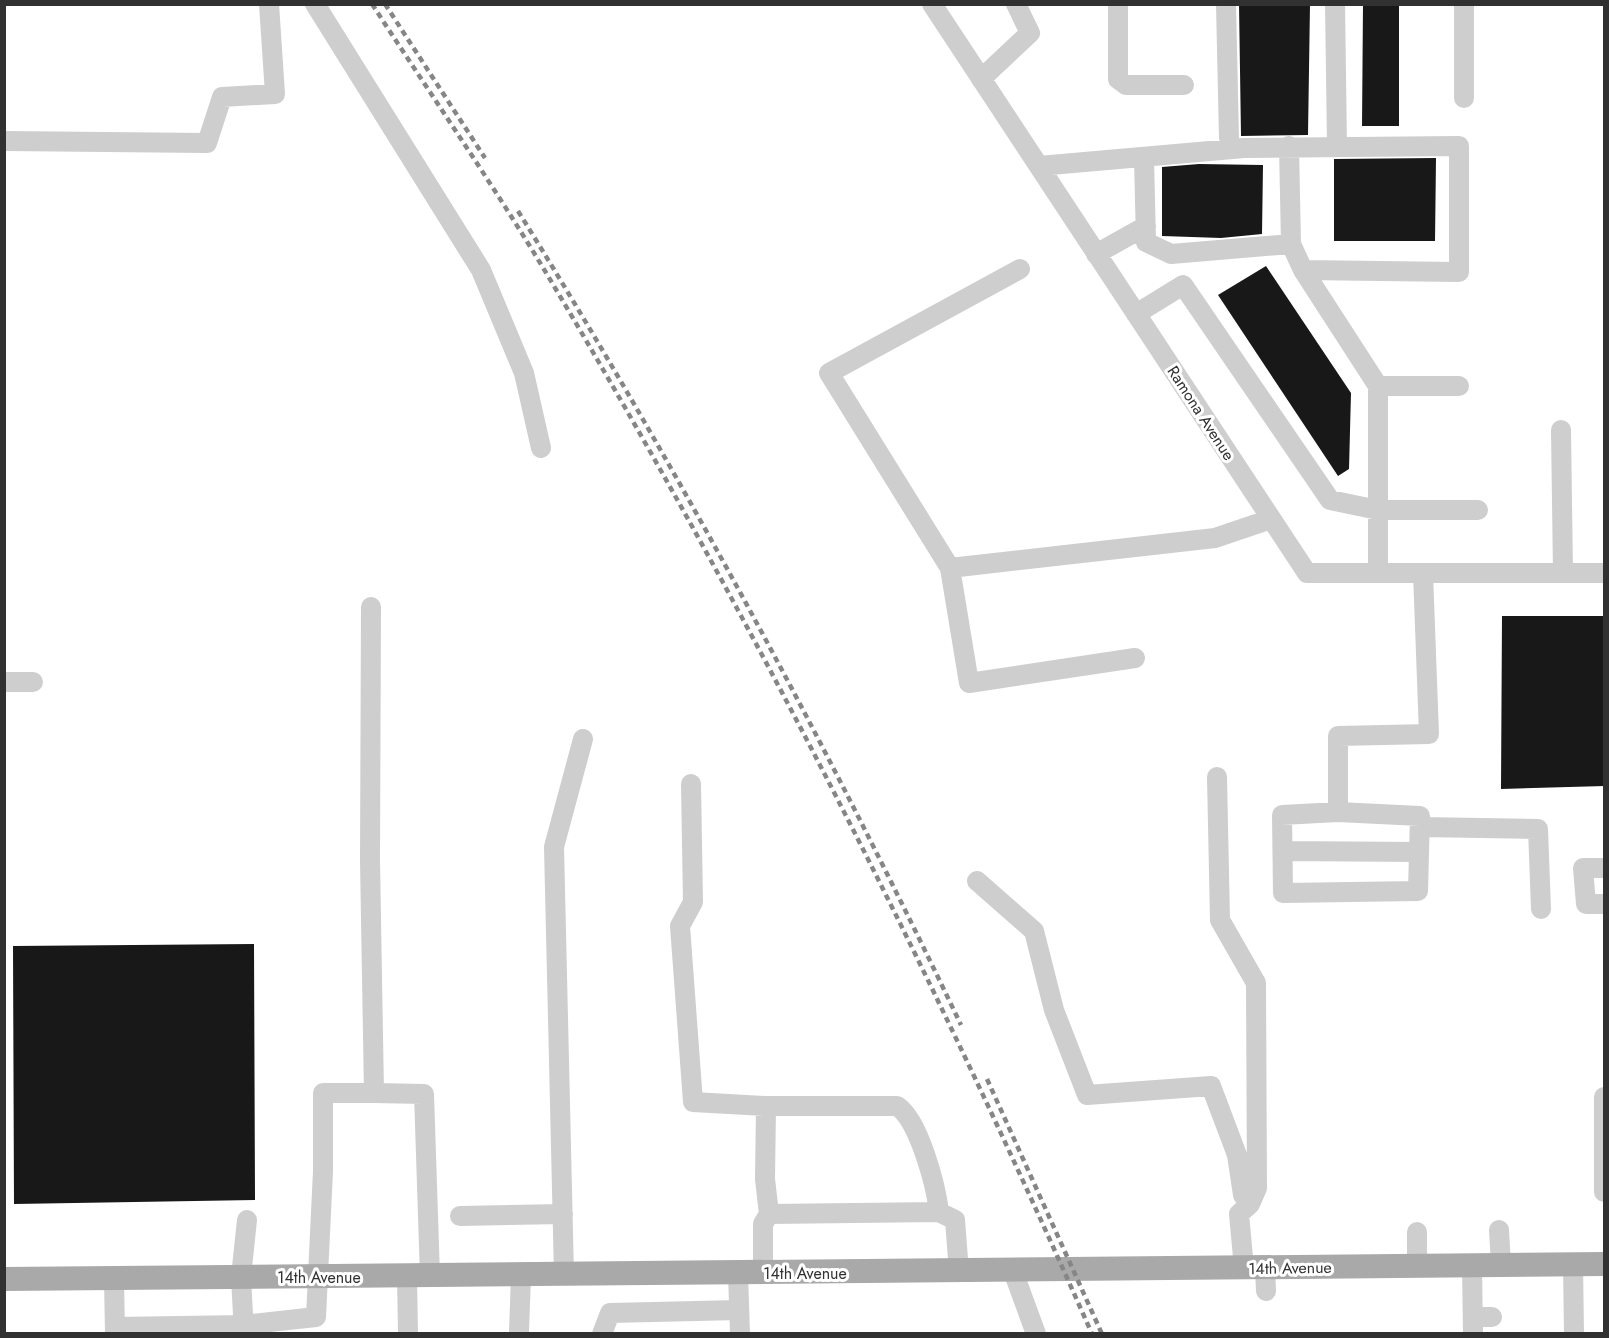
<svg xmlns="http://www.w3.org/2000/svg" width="1609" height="1338" font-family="Jost,sans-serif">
	<rect width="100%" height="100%" fill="#fff"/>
	<path fill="#181818" d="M1239,4h71l-2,131 -67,1z
		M1363,4h36v122h-37z
		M1436,158l-1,83h-101v-82z
		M1199,164l64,1 -1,69 -41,4 -59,-2v-69z
		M1266,266l85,127 -2,76 -11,7 -120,-181z
		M1502,616h103v170l-104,3z
		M254,944l1,256 -241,4 -1,-258z"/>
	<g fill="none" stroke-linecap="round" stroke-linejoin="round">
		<path stroke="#cecece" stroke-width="20" d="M315,4l166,266 43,103 17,75
			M932,4l375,569h297
			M1118,4v75l8,6h58
			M1226,4l3,134
			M1335,4l2,141
			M1464,4v94
			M981,79l49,-46 -14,-29
			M4,141l203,2 15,-46 53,-3 -6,-90
			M1289,146l2,98 12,26 75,116v187
			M1144,158l2,84 25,12 120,-10
			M1039,166l205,-18 215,-2v126l-156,-2
			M1096,254l50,-28
			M1136,314l47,-29 147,215 48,10h100
			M1378,386h81
			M1561,430l2,143
			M950,568l-121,-195 191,-104
			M1135,658l-166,25 -19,-115 265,-30 56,-19
			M4,682h29
			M1217,777l3,143 36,63 1,205 -7,16 -11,10 5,54
			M691,784l2,118 -13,24 13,176 73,4
			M1338,812l82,4 -2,75 -135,2 -1,-78z
			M1338,812v-76l91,-2 -6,-161
			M1420,827l118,2 3,80
			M1283,851l136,1
			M1604,868h-21l3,36h18
			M977,881l57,50 20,79 33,85 124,-9 26,69 6,40 7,9
			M374,1093l50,1 6,182
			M1604,1097v95
			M769,1214l-4,-35 1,-73h131c22,14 39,80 42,106
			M460,1216l103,-2
			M1499,1230l2,35
			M1417,1232v34
			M1573,1264l1,70
			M1472,1265l1,69
			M1265,1268l1,23
			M1013,1271l23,63
			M738,1273l2,61
			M763,1273v-49l6,-10 170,-2 16,8 4,52
			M564,1275l-10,-428 29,-108
			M407,1276l1,58
			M114,1278l1,56
			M1473,1317h19
			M115,1327l128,-2 73,-8 7,-146v-78h51l-4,-233 1,-253
			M519,1332l2,-57
			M244,1334l-3,-57 6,-57
			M602,1334l8,-21 129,-3"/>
		<path stroke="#a9a9a9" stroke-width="24" d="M4,1279l1600,-15"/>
		<path stroke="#868686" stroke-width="4.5" stroke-dasharray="6 4.5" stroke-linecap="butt" d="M372,4c57,88 116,173 170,262 206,344 388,701 550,1068
			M385,4l100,154
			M518,211c163,262 310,536 443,814
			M987,1079l115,255"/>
	</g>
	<g text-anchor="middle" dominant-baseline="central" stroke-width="6" stroke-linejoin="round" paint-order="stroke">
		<g font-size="16" fill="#313131" stroke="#fff">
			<text transform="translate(1201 413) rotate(57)">Ramona Avenue</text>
			<text transform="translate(1290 1268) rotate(-1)">14th Avenue</text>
			<text x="805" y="1273">14th Avenue</text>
			<text x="319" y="1277">14th Avenue</text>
		</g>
	</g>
	<rect width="1609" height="1338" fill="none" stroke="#313131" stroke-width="12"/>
</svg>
